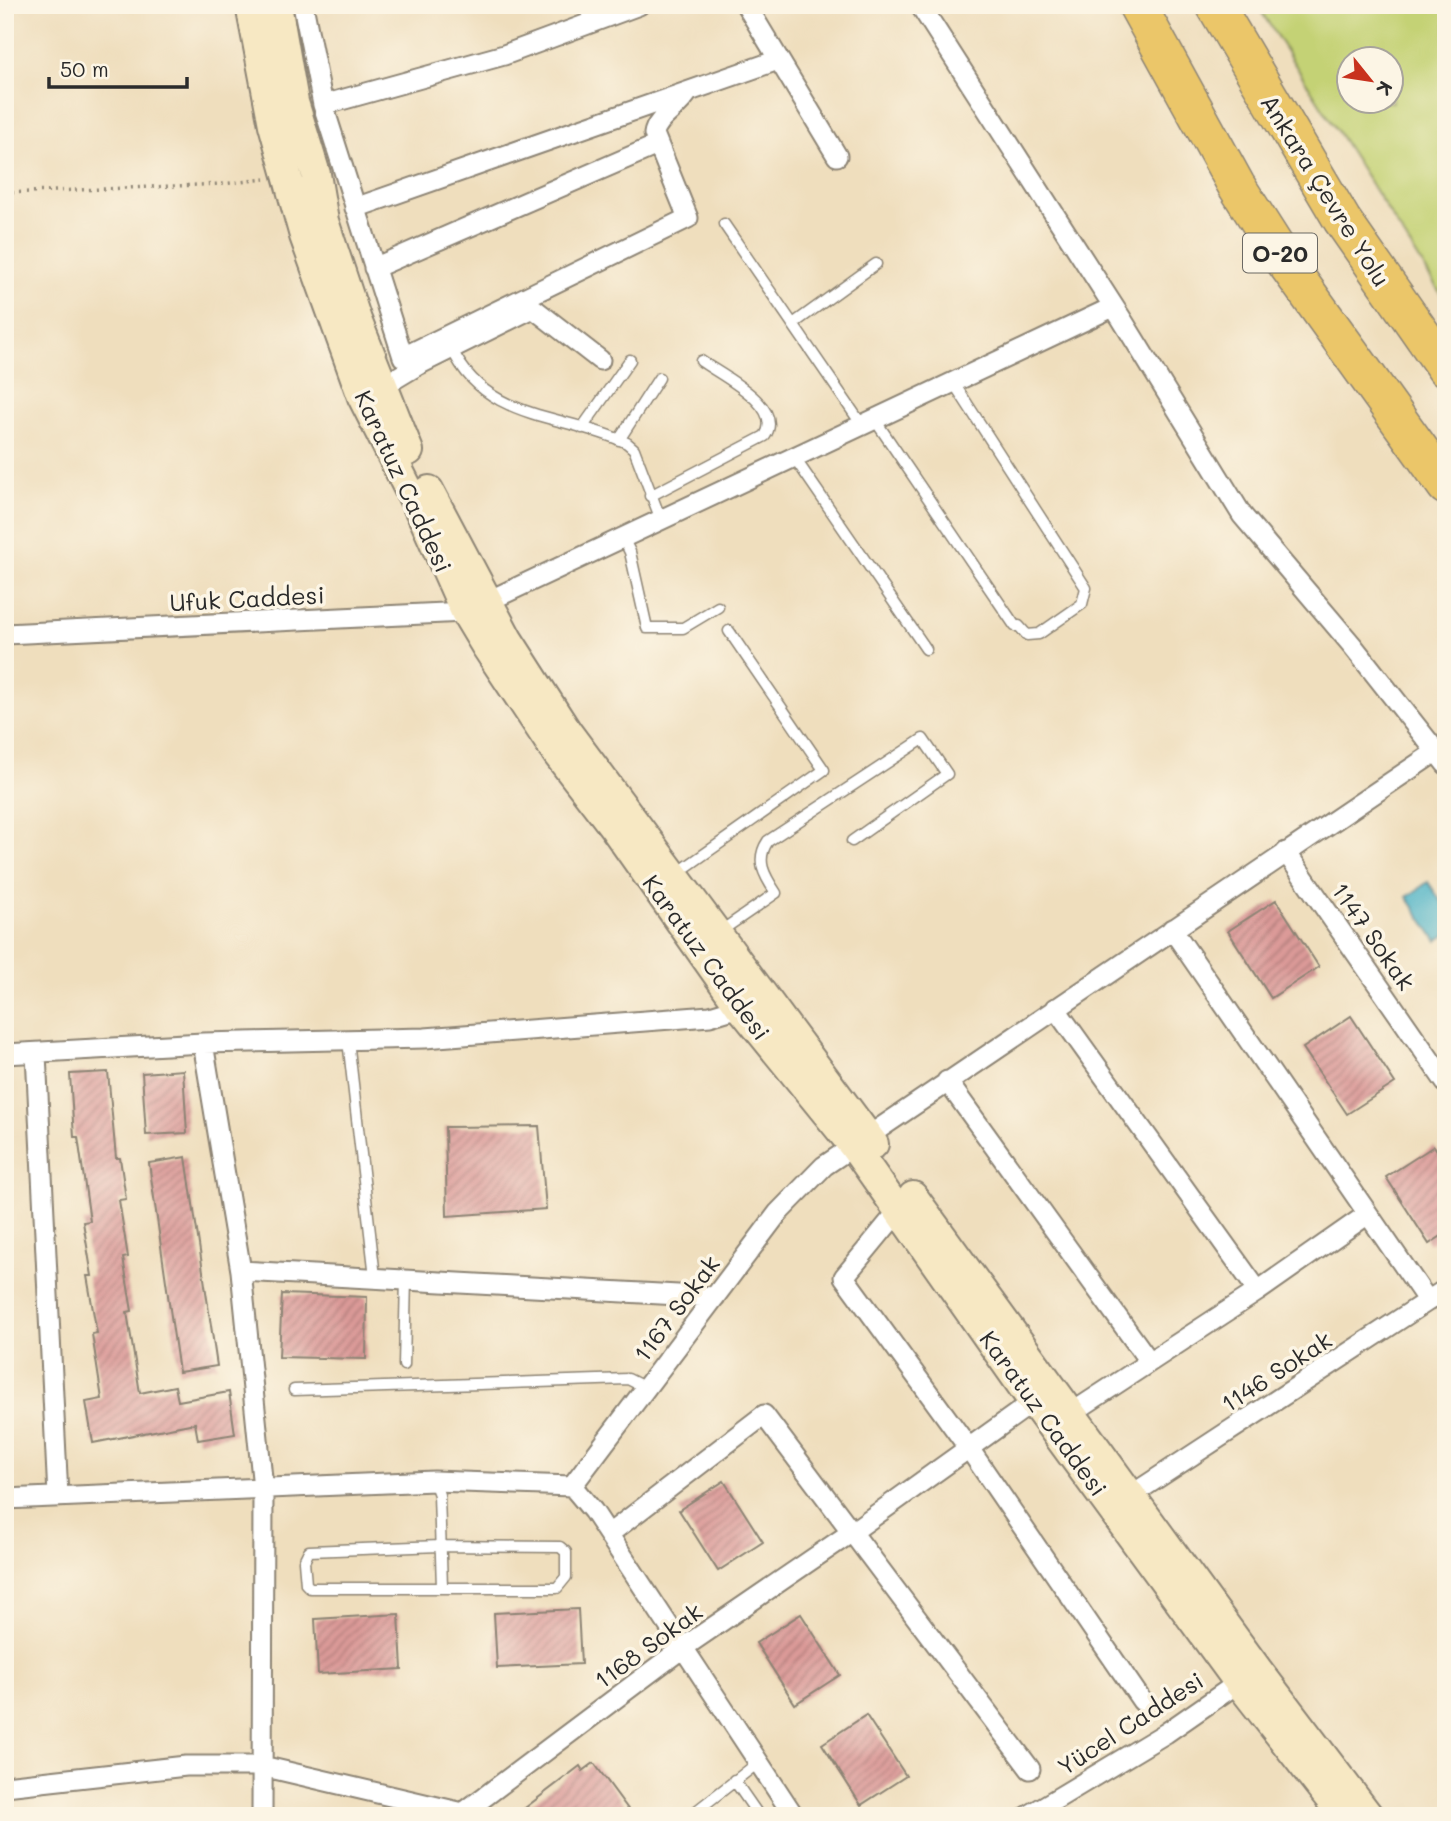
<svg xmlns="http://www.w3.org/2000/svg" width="1451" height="1821" font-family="Mali,sans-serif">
	<defs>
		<pattern id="building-hatch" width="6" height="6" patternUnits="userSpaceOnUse" patternTransform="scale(1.75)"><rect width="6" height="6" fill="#db9a98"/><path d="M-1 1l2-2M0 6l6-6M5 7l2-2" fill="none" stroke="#b27e7c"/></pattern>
	</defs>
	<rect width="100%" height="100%" fill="#fcf5e5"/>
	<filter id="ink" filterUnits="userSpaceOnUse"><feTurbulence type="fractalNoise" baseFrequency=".0143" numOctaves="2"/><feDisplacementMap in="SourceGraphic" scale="14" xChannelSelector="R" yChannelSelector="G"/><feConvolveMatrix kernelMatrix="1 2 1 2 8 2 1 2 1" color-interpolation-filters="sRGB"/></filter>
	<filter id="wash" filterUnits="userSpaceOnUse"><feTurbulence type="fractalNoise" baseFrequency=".00686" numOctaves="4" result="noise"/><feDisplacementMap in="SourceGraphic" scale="28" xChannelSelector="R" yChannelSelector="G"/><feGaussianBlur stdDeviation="1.57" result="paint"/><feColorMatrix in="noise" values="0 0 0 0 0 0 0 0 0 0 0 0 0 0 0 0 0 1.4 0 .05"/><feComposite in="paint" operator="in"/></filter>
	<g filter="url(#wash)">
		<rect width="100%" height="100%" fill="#efdebd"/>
		<path fill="#c4d274" stroke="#787e50" stroke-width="2" fill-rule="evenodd" d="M1257,5h189v297zM1350,60h42v42h-42z"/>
		<path fill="#47b0c5" stroke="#396e78" stroke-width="2" d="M1428,882l18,26v27l-9,6 -30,-44z"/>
		<g id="blocks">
			<path fill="url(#building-hatch)" d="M1276,900l43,67 -48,31 -43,-67z
				M1351,1016l44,67 -48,31 -44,-66z
				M183,1070l4,63 -41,2 -4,-62z
				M108,1072l8,86h4l6,41 -7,1 9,57 -5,1 9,53 -5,1 13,81 35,-7 3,15 51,-9 6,42 -37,6 -3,-17 -102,20 -7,-41 16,-3 -10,-65 5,-1 -10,-57h5l-9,-54 7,-1 -12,-84h-4l-4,-63z
				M539,1126l7,83 -99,7 -2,-89z
				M1434,1146l12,18v69l-17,11 -43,-67z
				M186,1157l31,209 -38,6 -30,-209z
				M282,1294l85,3 -1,62 -87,-2z
				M724,1481l39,61 -45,29 -39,-61z
				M578,1609l3,55 -84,4 -3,-55z
				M399,1614l3,55 -84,5 -3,-55z
				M801,1614l39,61 -45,29 -39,-61z
				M866,1715l40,61 -45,29 -39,-61z
				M594,1763l39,53h-97l-11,-8 55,-42 3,5z"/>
		</g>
	</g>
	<g filter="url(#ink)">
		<use href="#blocks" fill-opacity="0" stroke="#8d8474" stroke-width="2"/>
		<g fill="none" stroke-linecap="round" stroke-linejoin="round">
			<defs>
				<path id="lane" d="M581,5l12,17
					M724,224l138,201
					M793,324l83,-60
					M452,349c34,73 112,64 175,94l7,6 27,71
					M953,382l133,206 -4,16 -43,30 -12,1 -8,-9
					M875,420l140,206
					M582,428l48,-68
					M619,440l40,-62
					M794,457l132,192
					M650,496l115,-60c20,-30 -43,-60 -64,-75
					M623,538l7,14 17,76h36l35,-21
					M676,874l148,-104 -95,-139
					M718,933l58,-40c-12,-18 -21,-33 -8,-52l155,-102 24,35 -95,67
					M348,1040l27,237
					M404,1365l2,-87
					M294,1390l334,-11 18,9
					M434,1481l5,14 3,92
					M440,1546l120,1 6,5v25l-9,11h-247l-4,-4 -2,-23 5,-10z
					M734,1780l25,36
					M690,1816l69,-54"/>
				<path id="street" d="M303,5l20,100 80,252 285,-139 -34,-84c2,-16 24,-25 34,-42
					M746,5l91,151
					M920,5l201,313 121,197 110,130 94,119
					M323,105l181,-50 135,-50
					M355,208l423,-148
					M374,268l283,-123
					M373,392l45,-27 115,-57 67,52
					M5,634l460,-22 648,-305
					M1286,852l160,231
					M1172,929l256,372
					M1055,1008l203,283
					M203,1043l38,228 22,217 -1,328
					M5,1054l198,-11 222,-5 285,-22 30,-9
					M36,1054l22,442
					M947,1081l202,280
					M900,1209l-56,68 124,170 174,254
					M241,1271l474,26
					M1061,1420l197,-129 110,-77
					M572,1486l206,-273 46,-47 613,-415
					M572,1486l21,25 201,305
					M1133,1494l313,-205
					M5,1499l429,-18 138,5
					M609,1534l155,-119 266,354
					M5,1786l181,-20h76l201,47 221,-166 168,-115 181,-130
					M1028,1816l138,-83 82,-57"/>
				<path id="secondary" d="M250,5l23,120 31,111 58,161 63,125 40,90 21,35 71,107 57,74 126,179 113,139 180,256 205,280 105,134
					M277,5l17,97 22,72 8,47 33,99 52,131
					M429,490l79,149 59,92 307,413
					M913,1196l345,474 111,146"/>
				<path id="highway" d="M1137,5l99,180 47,74 163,227
					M1215,5l127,215 104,149"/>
			</defs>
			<use href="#lane" stroke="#8d8474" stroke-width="13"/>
			<use href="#street" stroke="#8d8474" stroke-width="23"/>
			<use href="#secondary" stroke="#8d8474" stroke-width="32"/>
			<use href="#highway" stroke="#8d8474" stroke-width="40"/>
			<path stroke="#8d8474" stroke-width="3.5" stroke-dasharray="2 5" stroke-linecap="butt" d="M5,193l218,-9 42,-5"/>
			<use href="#lane" stroke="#fff" stroke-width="10"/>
			<use href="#street" stroke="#fff" stroke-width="19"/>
			<use href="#secondary" stroke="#f7e8c3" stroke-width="28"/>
			<use href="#highway" stroke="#ebc669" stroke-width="37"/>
		</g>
	</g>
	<g text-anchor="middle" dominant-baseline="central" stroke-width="7" stroke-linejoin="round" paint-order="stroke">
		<rect fill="#fcf5e5" stroke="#6a6863" stroke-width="2" x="1243" y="233.5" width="74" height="39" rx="5"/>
		<g font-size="23" font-weight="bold" fill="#2b2b2b">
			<text x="1280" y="253">O-20</text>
		</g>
		<g font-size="24" fill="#2b2b2b" stroke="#fcf5e5">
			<text transform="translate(1326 190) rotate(58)">Ankara Çevre Yolu</text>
			<text transform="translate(404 481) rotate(65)">Karatuz Caddesi</text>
			<text transform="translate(247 598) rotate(-3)">Ufuk Caddesi</text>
			<text transform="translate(1374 936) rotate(55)">1147 Sokak</text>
			<text transform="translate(707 957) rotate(54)">Karatuz Caddesi</text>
			<text transform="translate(676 1308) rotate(-53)">1167 Sokak</text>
			<text transform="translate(1276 1371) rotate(-33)">1146 Sokak</text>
			<text transform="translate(1044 1413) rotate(54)">Karatuz Caddesi</text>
			<text transform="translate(648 1645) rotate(-36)">1168 Sokak</text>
			<text transform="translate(1130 1723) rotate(-33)">Yücel Caddesi</text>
		</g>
	</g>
	<rect width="1451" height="1821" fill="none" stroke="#fcf5e5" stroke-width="28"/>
	<g transform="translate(1370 80) rotate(120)"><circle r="33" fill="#fcf5e5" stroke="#a8a49b" stroke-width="2"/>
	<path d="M0-5L12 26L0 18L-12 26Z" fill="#c8321e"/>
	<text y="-10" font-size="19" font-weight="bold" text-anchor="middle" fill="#2b2b2b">K</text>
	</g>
	<path d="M49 77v10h138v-10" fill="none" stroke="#2b2b2b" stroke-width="3.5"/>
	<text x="60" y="77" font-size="21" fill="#2b2b2b" stroke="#fcf5e5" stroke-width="5" paint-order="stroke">50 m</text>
</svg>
